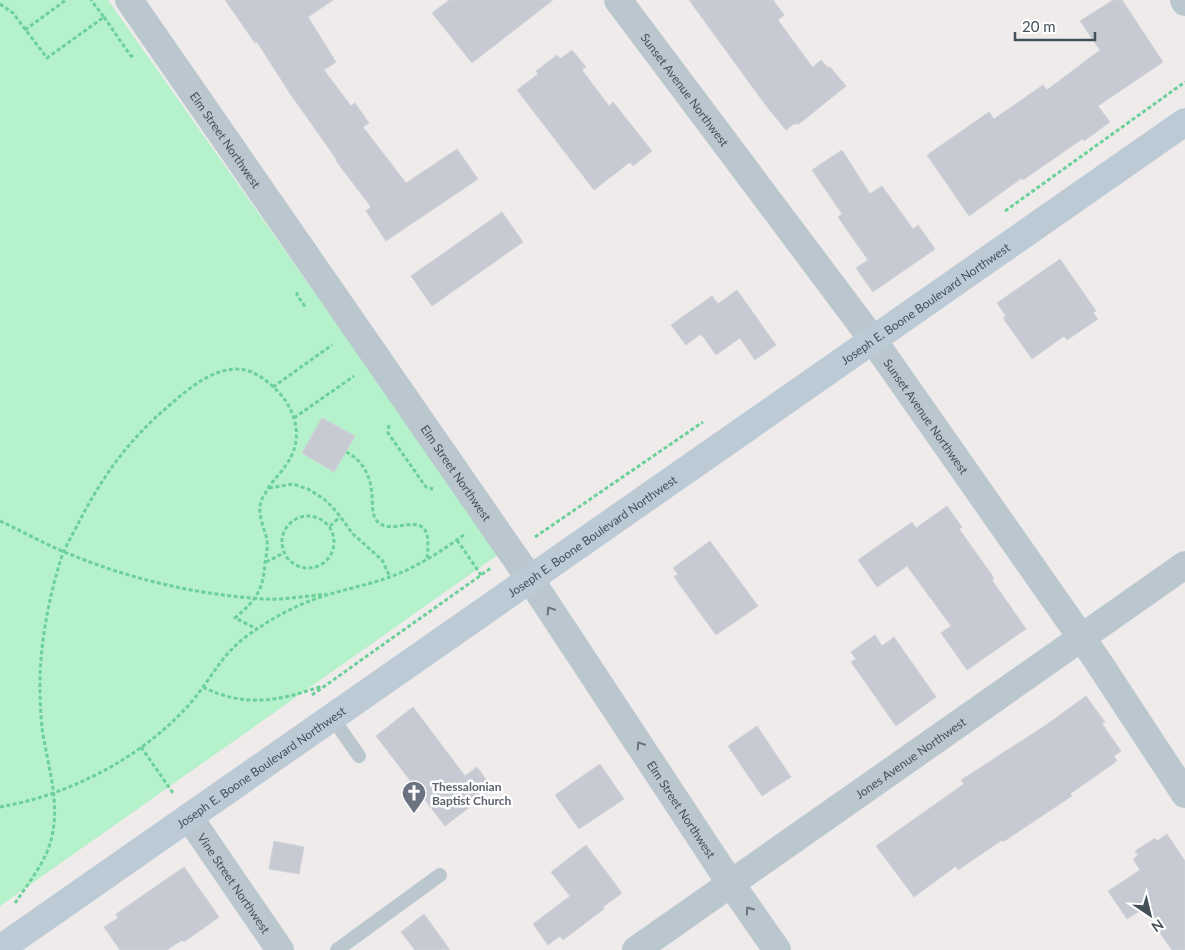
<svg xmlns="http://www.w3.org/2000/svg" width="1185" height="950" font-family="Lato,sans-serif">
	<rect width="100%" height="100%" fill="#efebeb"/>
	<path fill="#b5f1ca" d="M0,0h108l391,554 -499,352z"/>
	<path fill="#c7cad2" stroke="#cfd2d8" d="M225,0h108l-25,17 28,45 -12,8 27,36 4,-3 14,20 -6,4 43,56 51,-34 21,30 -92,62 -20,-30 5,-4 -35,-46 1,-1 -46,-65 -34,-53 -2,1z
		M449,0h104l-81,63 -40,-50z
		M689,0h84l11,15 -6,5 32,44 3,3 8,-7 7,8 2,-1 16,19 -47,38h-5l-8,6 -19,-23z
		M1113,0h9l41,62 -65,44 12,16 -26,19 -2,-2 -59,41 -1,-2 -53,38 -42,-61 62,-43 5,7 49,-34 4,5 53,-40 -20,-29z
		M572,50l14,17 -4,3 27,36 4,-4 39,49 -19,15 -3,-4 -36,28 -77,-100 21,-16 -2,-3 21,-16 3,4z
		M842,150l28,44 12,-8 31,43 5,-4 17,24 -62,43 -17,-24 12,-8 -30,-43 4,-3 -30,-44z
		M502,212l21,30 -91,64 -21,-30z
		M1060,259l36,52 -3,2 5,6 -31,21 -3,-4 -32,23 -29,-41 3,-2 -9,-13z
		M737,290l39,55 -21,15 -15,-22 -24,17 -15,-21 -15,11 -15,-20 41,-29 6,8z
		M322,418l33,18 -21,36 -32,-19z
		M947,506l15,21 -3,2 35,49 -2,2 34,49 -59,41 -26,-37 10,-7 -44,-60 -30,21 -19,-27 54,-38 4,6z
		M710,541l48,65 -42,29 -42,-58 4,-3 -5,-6z
		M875,635l7,11 12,-9 42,60 -40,29 -45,-64 5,-3 -5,-7z
		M1086,696l19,26 -3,2 19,27 -7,5 3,5 -47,33 2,2 -69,46 -1,-2 -44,30 -2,-4 -42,31 -38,-51 88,-62 -3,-4 85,-55z
		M413,707l52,69 12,-9 16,22 -48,37 -69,-90z
		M757,726l34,51 -29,19 -34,-50z
		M600,764l24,35 -45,30 -24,-34z
		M1167,834l18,27v89h-13l-29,-41 -16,10 -19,-28 32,-21 -7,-11 5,-4 -3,-4 20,-13 2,3z
		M274,841l30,6 -5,27 -30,-5z
		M586,845l36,48 -19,14 1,2 -41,31 -3,-4 -12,9 -15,-21 37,-28 -19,-24z
		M184,867l35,50 -35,25 -2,-2 -15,10h-47l-16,-23 14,-9 -2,-4z
		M424,914l26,36h-35l-14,-18z"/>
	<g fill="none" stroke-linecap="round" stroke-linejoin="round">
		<path stroke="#6bd09a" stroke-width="3" stroke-dasharray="4 2.5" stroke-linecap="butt" d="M0,4l13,9 34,45 57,-41 -13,-17
			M104,17l26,38 3,2
			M25,30l41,-30
			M1005,211l180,-129
			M297,292v3l9,13
			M273,387l59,-42
			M294,418l60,-42
			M389,425l-1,8 38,54 7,2
			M346,452c17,8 25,25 26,43 1,9 -1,19 5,26 17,19 58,-22 50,37
			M269,488l24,-4 15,5 16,10 12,12 17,23 29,26 8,17
			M282 542a26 26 0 1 1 52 0a26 26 0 1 1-52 0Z
			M0,521c24,11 48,25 72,34 61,25 127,40 193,44 20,1 41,-3 61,-5
			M330,526l10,-9
			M535,537l168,-115
			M457,540l24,35
			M266,562l18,-9
			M203,687c42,21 77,14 119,-1
			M312,695l179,-127
			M141,747l32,46
			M0,807c69,-12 139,-48 187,-100 17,-18 29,-42 46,-59 7,-7 16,-14 24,-19 19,-13 42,-25 64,-32 23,-8 47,-12 69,-20 27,-10 52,-26 75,-43
			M15,903c11,-16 24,-33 32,-51 17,-42 1,-82 -5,-124 -1,-12 -2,-25 -2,-37 -1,-41 8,-90 20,-129 4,-14 13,-28 20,-42 24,-46 50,-82 91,-116 20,-18 50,-42 78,-33 14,5 28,18 36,29 14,21 16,44 1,65 -5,8 -12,14 -17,22 -4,7 -9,13 -9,21 -1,10 5,22 7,32 1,8 -1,16 -2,23 -2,28 -9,37 -30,55l22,11"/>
		<path stroke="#bbc7cf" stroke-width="14" d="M332,717l27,39
			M337,950l103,-75"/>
		<g stroke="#bbc7cf" stroke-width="28">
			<path id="s1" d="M129,0l401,579 201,305 46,66"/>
			<path id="s2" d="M618,0l255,340 222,317 90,137"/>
			<path d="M1184,0l1,2"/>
			<path id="s3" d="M189,817l91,133"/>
			<path id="s4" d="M636,950l549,-385"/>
		</g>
		<path stroke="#bccad6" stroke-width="28" id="s5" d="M0,949l1185,-827"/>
	</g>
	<defs><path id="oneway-chevron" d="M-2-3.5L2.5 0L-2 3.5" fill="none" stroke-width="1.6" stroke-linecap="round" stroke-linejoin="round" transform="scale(1.25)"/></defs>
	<g stroke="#67747d">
		<use href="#oneway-chevron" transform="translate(550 610) rotate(-123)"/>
		<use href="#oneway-chevron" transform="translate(640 745) rotate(-123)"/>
		<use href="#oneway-chevron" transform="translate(749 910) rotate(-125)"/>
	</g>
	<defs>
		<symbol id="church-pin" viewBox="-11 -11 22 30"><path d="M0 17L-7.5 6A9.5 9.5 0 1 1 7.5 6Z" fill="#6b7280" stroke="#fff"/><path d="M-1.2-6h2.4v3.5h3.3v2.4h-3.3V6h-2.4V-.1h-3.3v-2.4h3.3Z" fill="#fff"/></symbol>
	</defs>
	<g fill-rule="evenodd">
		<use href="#church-pin" x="400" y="779" width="28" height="38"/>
	</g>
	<g text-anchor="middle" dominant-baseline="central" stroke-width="5" stroke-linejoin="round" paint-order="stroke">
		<g font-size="12" fill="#43505a" stroke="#fff">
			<text stroke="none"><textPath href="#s2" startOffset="112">Sunset Avenue Northwest</textPath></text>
			<text stroke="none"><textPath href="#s1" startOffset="170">Elm Street Northwest</textPath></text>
			<text stroke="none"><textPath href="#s5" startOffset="1128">Joseph E. Boone Boulevard Northwest</textPath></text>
			<text stroke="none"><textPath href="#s2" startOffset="518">Sunset Avenue Northwest</textPath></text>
			<text stroke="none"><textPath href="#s1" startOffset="575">Elm Street Northwest</textPath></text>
			<text stroke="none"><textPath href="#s5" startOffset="722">Joseph E. Boone Boulevard Northwest</textPath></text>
			<text stroke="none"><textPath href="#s4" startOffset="335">Jones Avenue Northwest</textPath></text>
			<text stroke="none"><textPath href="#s5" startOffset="318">Joseph E. Boone Boulevard Northwest</textPath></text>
			<text stroke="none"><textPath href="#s1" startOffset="980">Elm Street Northwest</textPath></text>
			<text stroke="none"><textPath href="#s3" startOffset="80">Vine Street Northwest</textPath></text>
		</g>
		<g font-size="12" font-weight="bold" fill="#5b616d" stroke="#fff" text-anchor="start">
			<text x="432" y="786">Thessalonian<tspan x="432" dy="14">Baptist Church</tspan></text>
		</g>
	</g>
	<g transform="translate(1150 915) rotate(145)" stroke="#ffffff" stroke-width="4" paint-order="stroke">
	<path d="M0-4L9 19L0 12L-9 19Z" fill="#43505a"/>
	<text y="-8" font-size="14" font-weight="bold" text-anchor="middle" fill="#43505a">N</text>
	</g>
	<path d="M1015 32v8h80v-8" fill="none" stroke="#43505a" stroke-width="2.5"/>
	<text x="1022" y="32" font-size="15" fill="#43505a" stroke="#ffffff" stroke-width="4" paint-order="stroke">20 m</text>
</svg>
